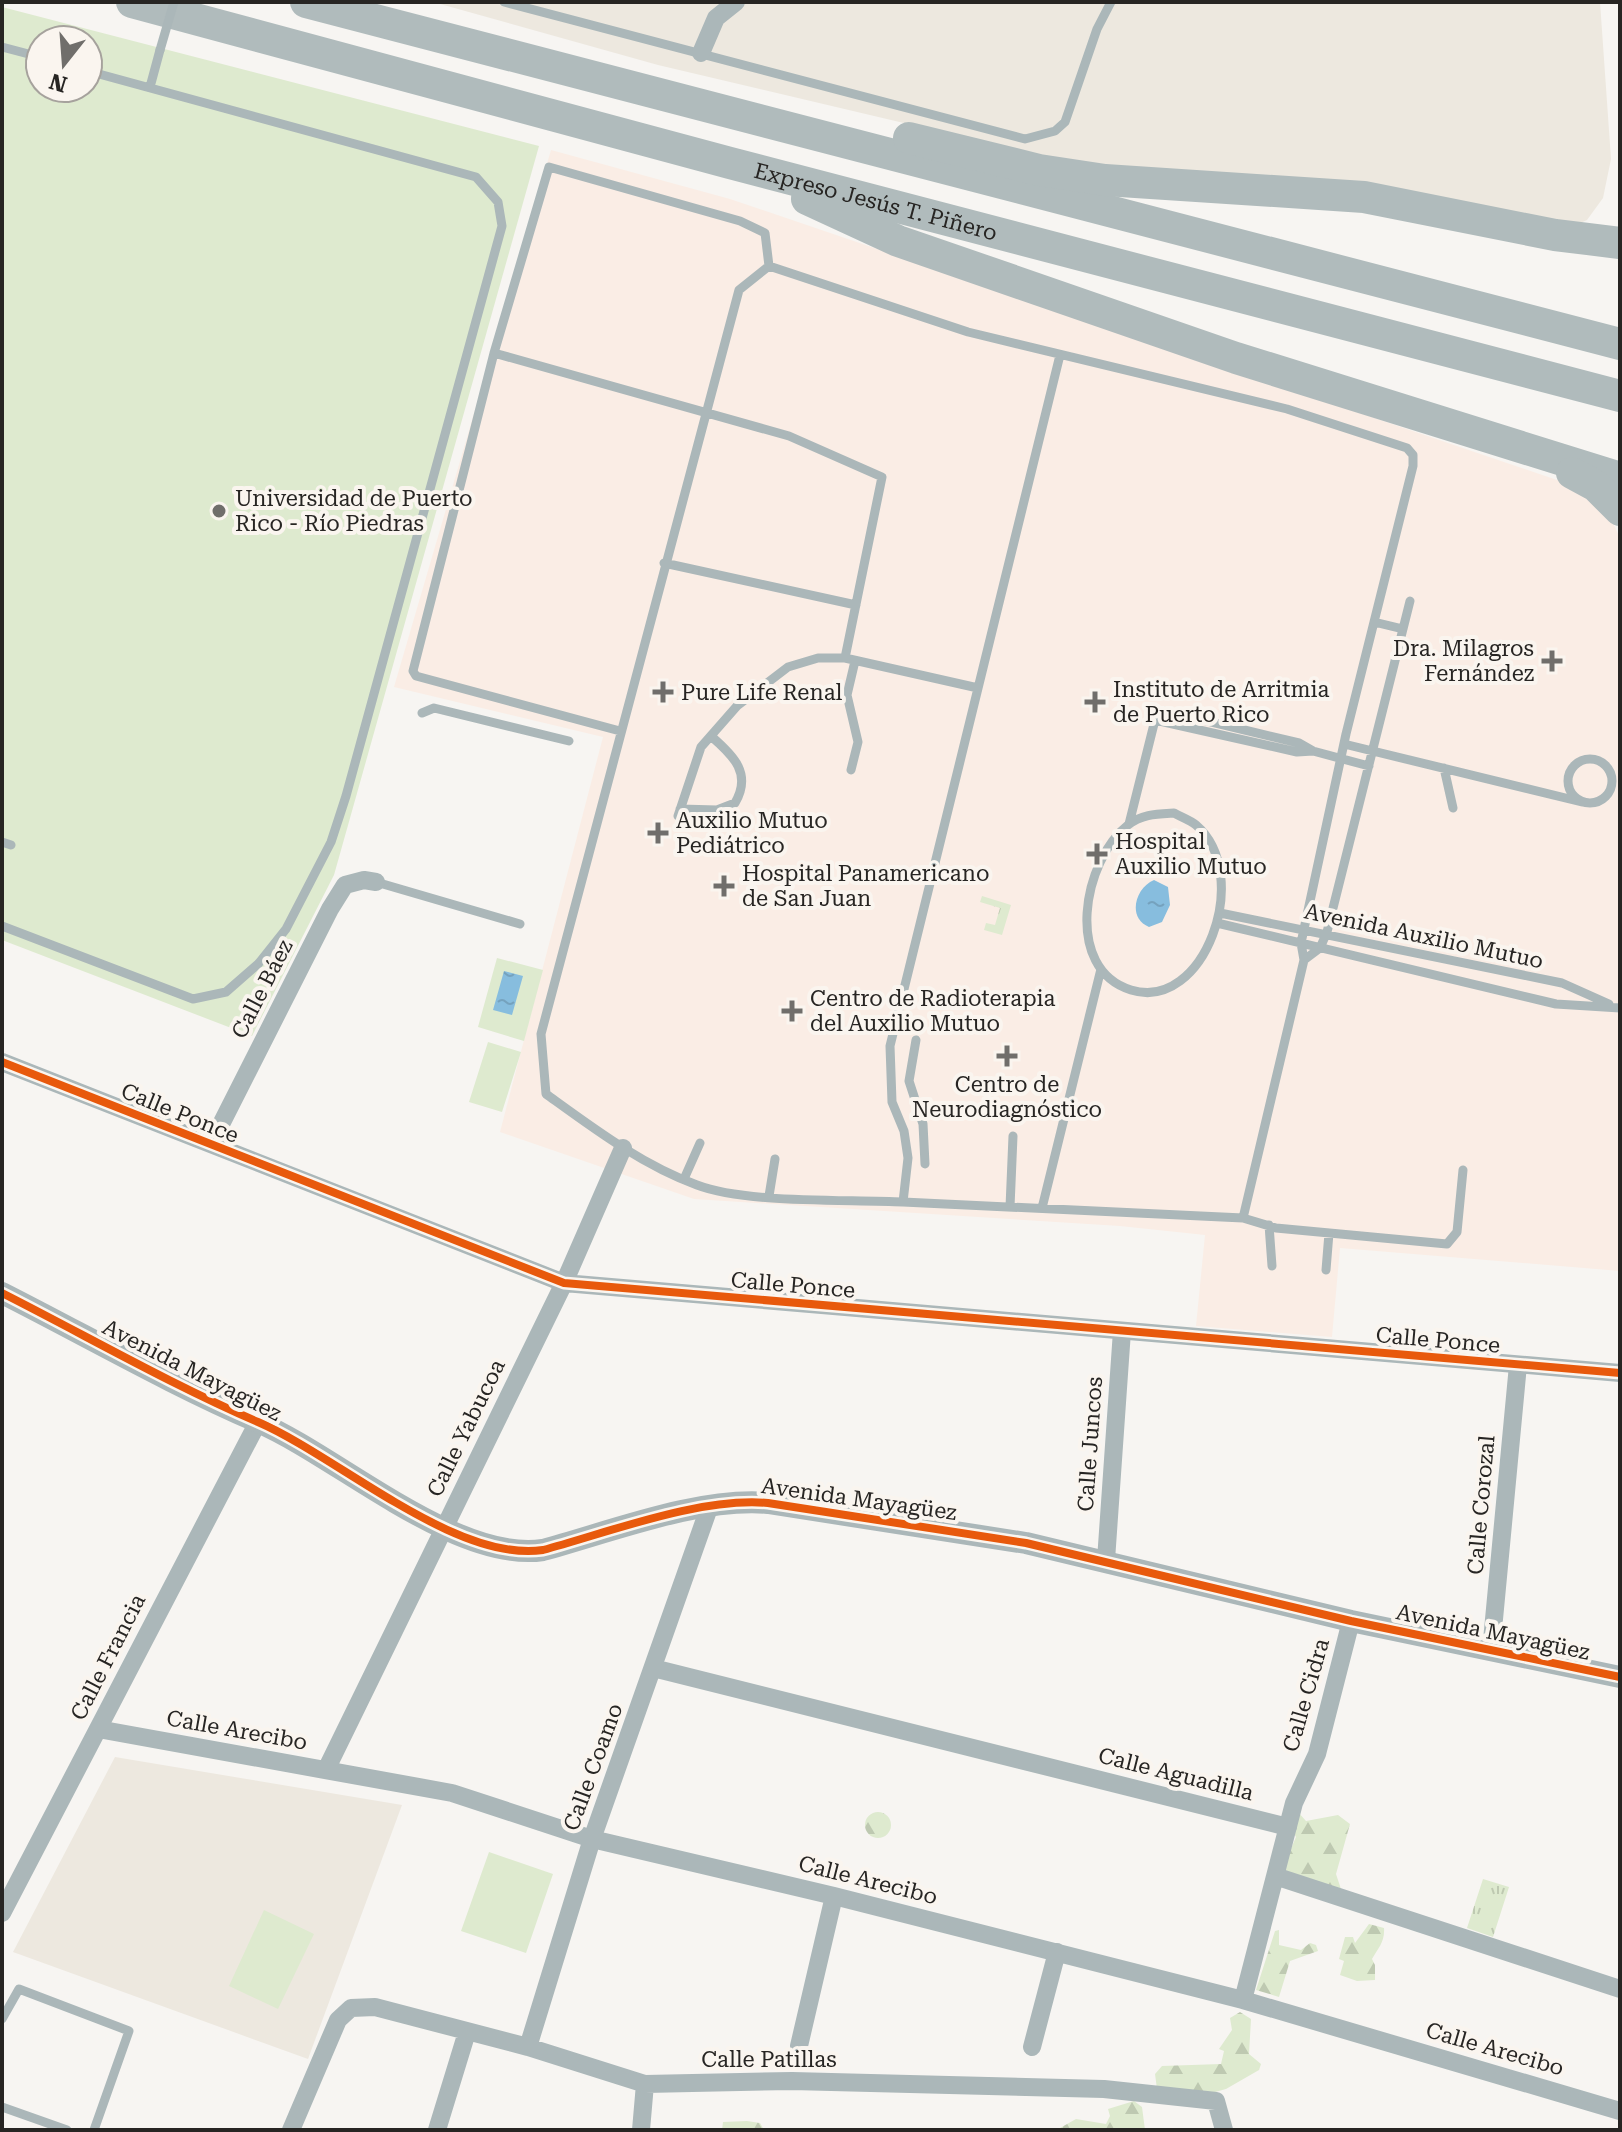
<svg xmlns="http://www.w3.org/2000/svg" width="1622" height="2132" font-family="'Roboto Serif',serif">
	<defs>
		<pattern id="grass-tufts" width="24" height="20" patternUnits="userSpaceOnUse" patternTransform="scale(2)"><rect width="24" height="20" fill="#deeacf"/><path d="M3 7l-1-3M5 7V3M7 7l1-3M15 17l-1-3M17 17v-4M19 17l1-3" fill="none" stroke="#bec9b1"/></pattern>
		<pattern id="forest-firs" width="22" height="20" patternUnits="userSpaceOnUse" patternTransform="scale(2)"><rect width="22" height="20" fill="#deeacf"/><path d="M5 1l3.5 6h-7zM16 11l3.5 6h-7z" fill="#bec9b1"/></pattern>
		<pattern id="water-ripples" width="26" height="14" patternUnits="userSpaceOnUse" patternTransform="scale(2)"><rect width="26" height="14" fill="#87bdde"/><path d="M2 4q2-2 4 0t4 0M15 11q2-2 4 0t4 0" fill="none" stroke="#75a2be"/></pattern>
	</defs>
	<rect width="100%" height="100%" fill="#f7f5f2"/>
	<path fill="#ede8df" d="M433,2h1167l11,157 -8,39 -16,22 -18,8 -458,-56 -453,-107z
		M115,1757l287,48 -94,254 -295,-107z"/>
	<path fill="#faede5" d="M551,150l179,49 833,283 22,11 27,28 8,17v733l-280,-23 -8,89 -136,-11 9,-91 -85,-9 -426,-27 -194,-67 103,-395 -209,-50z"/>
	<path fill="url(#grass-tufts)" d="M982,896l29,9 -9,30 -18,-5 2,-7 9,2 5,-17 -20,-6z
		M1483,1879l26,8 -16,50 -26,-9z"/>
	<path fill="url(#forest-firs)" d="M1298,1812l8,9 32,-6 12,9 -14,50 6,18 -38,1 -21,-26 13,-30 -3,-5z
		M865 1825a13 13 0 1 1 26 0a13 13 0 1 1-26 0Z
		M1369,1924l15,4c1,14 -6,20 -12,31l3,6v15l-18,1 -17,-6 4,-14 -5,-2 6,-22h8l2,6z
		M1279,1930v15l22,5 9,-7 6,2 2,6 -28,10 -11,36 -23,-7 19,-59z
		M1240,2012l11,7 -2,35 12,10 -2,6 -33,19 -22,6 -47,-6 -2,-15 7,-8 59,-2 3,-13 -5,-2 13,-19 -2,-12z
		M1134,2101l8,6 3,23h-135l50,-2 16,-9 30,5 4,-8 -2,-7z
		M747,2121l13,2 4,7h-42l1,-8z"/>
	<path fill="#deeacf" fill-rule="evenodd" d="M2,7l537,139 -205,729 -82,161 -250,-96zM40,40h48v48h-48z
		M497,958l46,12 -19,71 -46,-14z
		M488,1042l33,10 -19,60 -33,-10z
		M489,1852l64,22 -27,79 -65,-22z
		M264,1910l50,24 -36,75 -49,-23z"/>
	<path fill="url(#water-ripples)" d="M1154,880l14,7 2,18 -8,17 -13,5c-22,-9 -14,-39 5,-47z
		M504,971l19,5 -11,39 -19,-5z"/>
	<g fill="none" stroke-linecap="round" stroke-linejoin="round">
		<path stroke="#abb7b9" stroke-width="9" d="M504,2l521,137 30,-8 10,-9 32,-93 14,-27
			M2,47l38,10
			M150,87l10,-37
			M769,266l-30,24 -198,744 5,60c47,34 96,71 151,91 50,19 150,14 206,17
			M494,353l295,83 93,41 -37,181 133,30
			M664,563l192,42
			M1374,622l29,7
			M422,713l12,-5 135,33
			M1199,719l100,24 14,8 56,15
			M1155,720l142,32 16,-1
			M620,731l-204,-55 -3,-5 81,-318 55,-186 191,54 25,12 4,33 199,66 319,77 120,39 6,7v11l-67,268 -45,209 3,17 -61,258 -340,-16 5,-44 -4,-27 -12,-29 -2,-56 170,-691
			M1344,744l238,58
			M1568 781a22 22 0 1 1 44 0a22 22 0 1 1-44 0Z
			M1444,768l9,40
			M851,770l7,-28 -11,-47 8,-34
			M680,809l37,1 18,-7c17,-29 -1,-47 -23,-66
			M1174,813c7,4 16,7 22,12 58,50 8,188 -65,165 -68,-21 -48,-130 -3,-165 14,-11 29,-11 46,-12z
			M678,816l23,-69 36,-41 51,-39 30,-9h27
			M1129,824l26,-104 8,-9 5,1
			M2,842l9,3
			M376,882l144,42
			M1220,913l342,70 47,21
			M1217,923l339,81 64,4
			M2,926l191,73 33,-7 33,-29 27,-34 45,-87 15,-46 156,-570 -4,-24 -22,-25 -388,-106
			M1304,960l16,-12 7,-16 83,-331
			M916,1040l-7,41 14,43 2,40
			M684,1179l16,-36
			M769,1196l6,-37
			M1010,1207l3,-71
			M1042,1208l59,-239
			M1243,1218l33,10 171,16 10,-12 6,-62
			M1269,1225l3,41
			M1326,1270l3,-37
			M2,2019l17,-30 110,42 -35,99
			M2,2107l65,23"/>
		<path stroke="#abb7b9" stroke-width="18" d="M701,53l15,-35 20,-16
			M2,1062l562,221 1056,90
			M211,1144l119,-235 15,-24 19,-5 12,2
			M1106,1560l16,-229
			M1491,1651l27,-286
			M653,1668l635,159
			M98,1729l354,64 140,46 242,57 409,104 377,111
			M326,1770l238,-487 59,-135
			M1278,1877l342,112
			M2,1913l256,-491
			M1243,2000l51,-197 23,-49 34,-133
			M799,2046l35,-150
			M528,2047l64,-208 118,-334
			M1032,2047l25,-95
			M291,2130l47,-110 13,-12 24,-1 153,40 117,37 147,-3 312,8 112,12 8,29
			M437,2130l30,-98
			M641,2130l4,-46"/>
		<path stroke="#abb7b9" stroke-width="22" d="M2,1293c85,43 168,91 256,129 79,34 198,141 285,128 67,-18 156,-53 225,-47l258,40 325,78 269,56"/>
		<g stroke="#b0bbbc" stroke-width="32">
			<path id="s1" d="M132,2l598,161 890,233"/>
			<path d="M306,2l1314,342"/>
			<path d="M909,138l130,32 66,10 259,17 191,38 65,8"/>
			<path d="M807,199l91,42 338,117 384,120"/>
			<path d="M1572,473l24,13 24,24"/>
		</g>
		<path stroke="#abb7b9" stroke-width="9" d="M160,50l14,-48"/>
		<defs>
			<path id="cycleway" d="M2,1062l562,221 1056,90
				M2,1293c85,43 168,91 256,129 79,34 198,141 285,128 67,-18 156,-53 225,-47l258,40 325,78 269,56"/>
		</defs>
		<use href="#cycleway" stroke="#faf5ef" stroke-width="13"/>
		<use href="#cycleway" stroke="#e8590c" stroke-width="8"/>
	</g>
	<g fill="#706e6b" stroke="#faf5ef" stroke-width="3">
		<circle cx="219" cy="511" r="8"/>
		<path d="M1548 649h8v8h8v8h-8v8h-8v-8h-8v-8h8z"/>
		<path d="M659 680h8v8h8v8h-8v8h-8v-8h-8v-8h8z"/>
		<path d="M1091 690h8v8h8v8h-8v8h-8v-8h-8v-8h8z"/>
		<path d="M654 821h8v8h8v8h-8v8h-8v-8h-8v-8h8z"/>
		<path d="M1093 842h8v8h8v8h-8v8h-8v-8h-8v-8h8z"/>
		<path d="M720 874h8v8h8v8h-8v8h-8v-8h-8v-8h8z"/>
		<path d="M788 999h8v8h8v8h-8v8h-8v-8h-8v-8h8z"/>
		<path d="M1003 1044h8v8h8v8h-8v8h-8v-8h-8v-8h8z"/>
	</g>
	<g text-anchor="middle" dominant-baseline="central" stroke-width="8" stroke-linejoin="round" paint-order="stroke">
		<g font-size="22" fill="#272523" stroke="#faf5ef">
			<text stroke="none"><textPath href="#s1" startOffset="770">Expreso Jesús T. Piñero</textPath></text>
			<text transform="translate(1424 936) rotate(12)">Avenida Auxilio Mutuo</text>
			<text transform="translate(262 989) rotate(-63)">Calle Báez</text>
			<text transform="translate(180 1113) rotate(22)">Calle Ponce</text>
			<text transform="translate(793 1285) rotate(5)">Calle Ponce</text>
			<text transform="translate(1438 1340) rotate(5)">Calle Ponce</text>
			<text transform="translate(192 1370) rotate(27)">Avenida Mayagüez</text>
			<text transform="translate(466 1428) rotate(-64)">Calle Yabucoa</text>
			<text transform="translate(1090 1444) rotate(-86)">Calle Juncos</text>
			<text transform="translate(859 1499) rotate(8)">Avenida Mayagüez</text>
			<text transform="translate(1481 1505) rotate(-85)">Calle Corozal</text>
			<text transform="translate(1493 1632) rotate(12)">Avenida Mayagüez</text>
			<text transform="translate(108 1657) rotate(-63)">Calle Francia</text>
			<text transform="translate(1306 1695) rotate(-74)">Calle Cidra</text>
			<text transform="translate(237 1730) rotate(10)">Calle Arecibo</text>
			<text transform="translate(593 1767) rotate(-70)">Calle Coamo</text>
			<text transform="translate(1176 1774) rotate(14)">Calle Aguadilla</text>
			<text transform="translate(868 1880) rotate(14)">Calle Arecibo</text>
			<text transform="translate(1495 2049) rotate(16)">Calle Arecibo</text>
			<text x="769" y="2059">Calle Patillas</text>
		</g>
		<g font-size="22" fill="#272523" stroke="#faf5ef" text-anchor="start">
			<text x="235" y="498">Universidad de Puerto<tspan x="235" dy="25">Rico - Río Piedras</tspan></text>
			<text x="1534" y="648" text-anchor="end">Dra. Milagros<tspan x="1534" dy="25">Fernández</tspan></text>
			<text x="1113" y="689">Instituto de Arritmia<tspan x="1113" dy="25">de Puerto Rico</tspan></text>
			<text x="681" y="692">Pure Life Renal</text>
			<text x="676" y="820">Auxilio Mutuo<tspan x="676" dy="25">Pediátrico</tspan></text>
			<text x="1115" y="841">Hospital<tspan x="1115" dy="25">Auxilio Mutuo</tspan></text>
			<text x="742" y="873">Hospital Panamericano<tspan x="742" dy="25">de San Juan</tspan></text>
			<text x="810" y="998">Centro de Radioterapia<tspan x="810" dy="25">del Auxilio Mutuo</tspan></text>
			<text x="1007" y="1084" text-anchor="middle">Centro de<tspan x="1007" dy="25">Neurodiagnóstico</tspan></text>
		</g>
	</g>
	<rect width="1622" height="2132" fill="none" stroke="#272523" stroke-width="8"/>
	<g transform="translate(64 64) rotate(197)"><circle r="38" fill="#faf5ef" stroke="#a6a29d" stroke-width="2"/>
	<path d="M0-6L14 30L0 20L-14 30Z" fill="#706e6b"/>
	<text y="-12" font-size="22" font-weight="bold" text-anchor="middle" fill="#272523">N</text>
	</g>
</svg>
